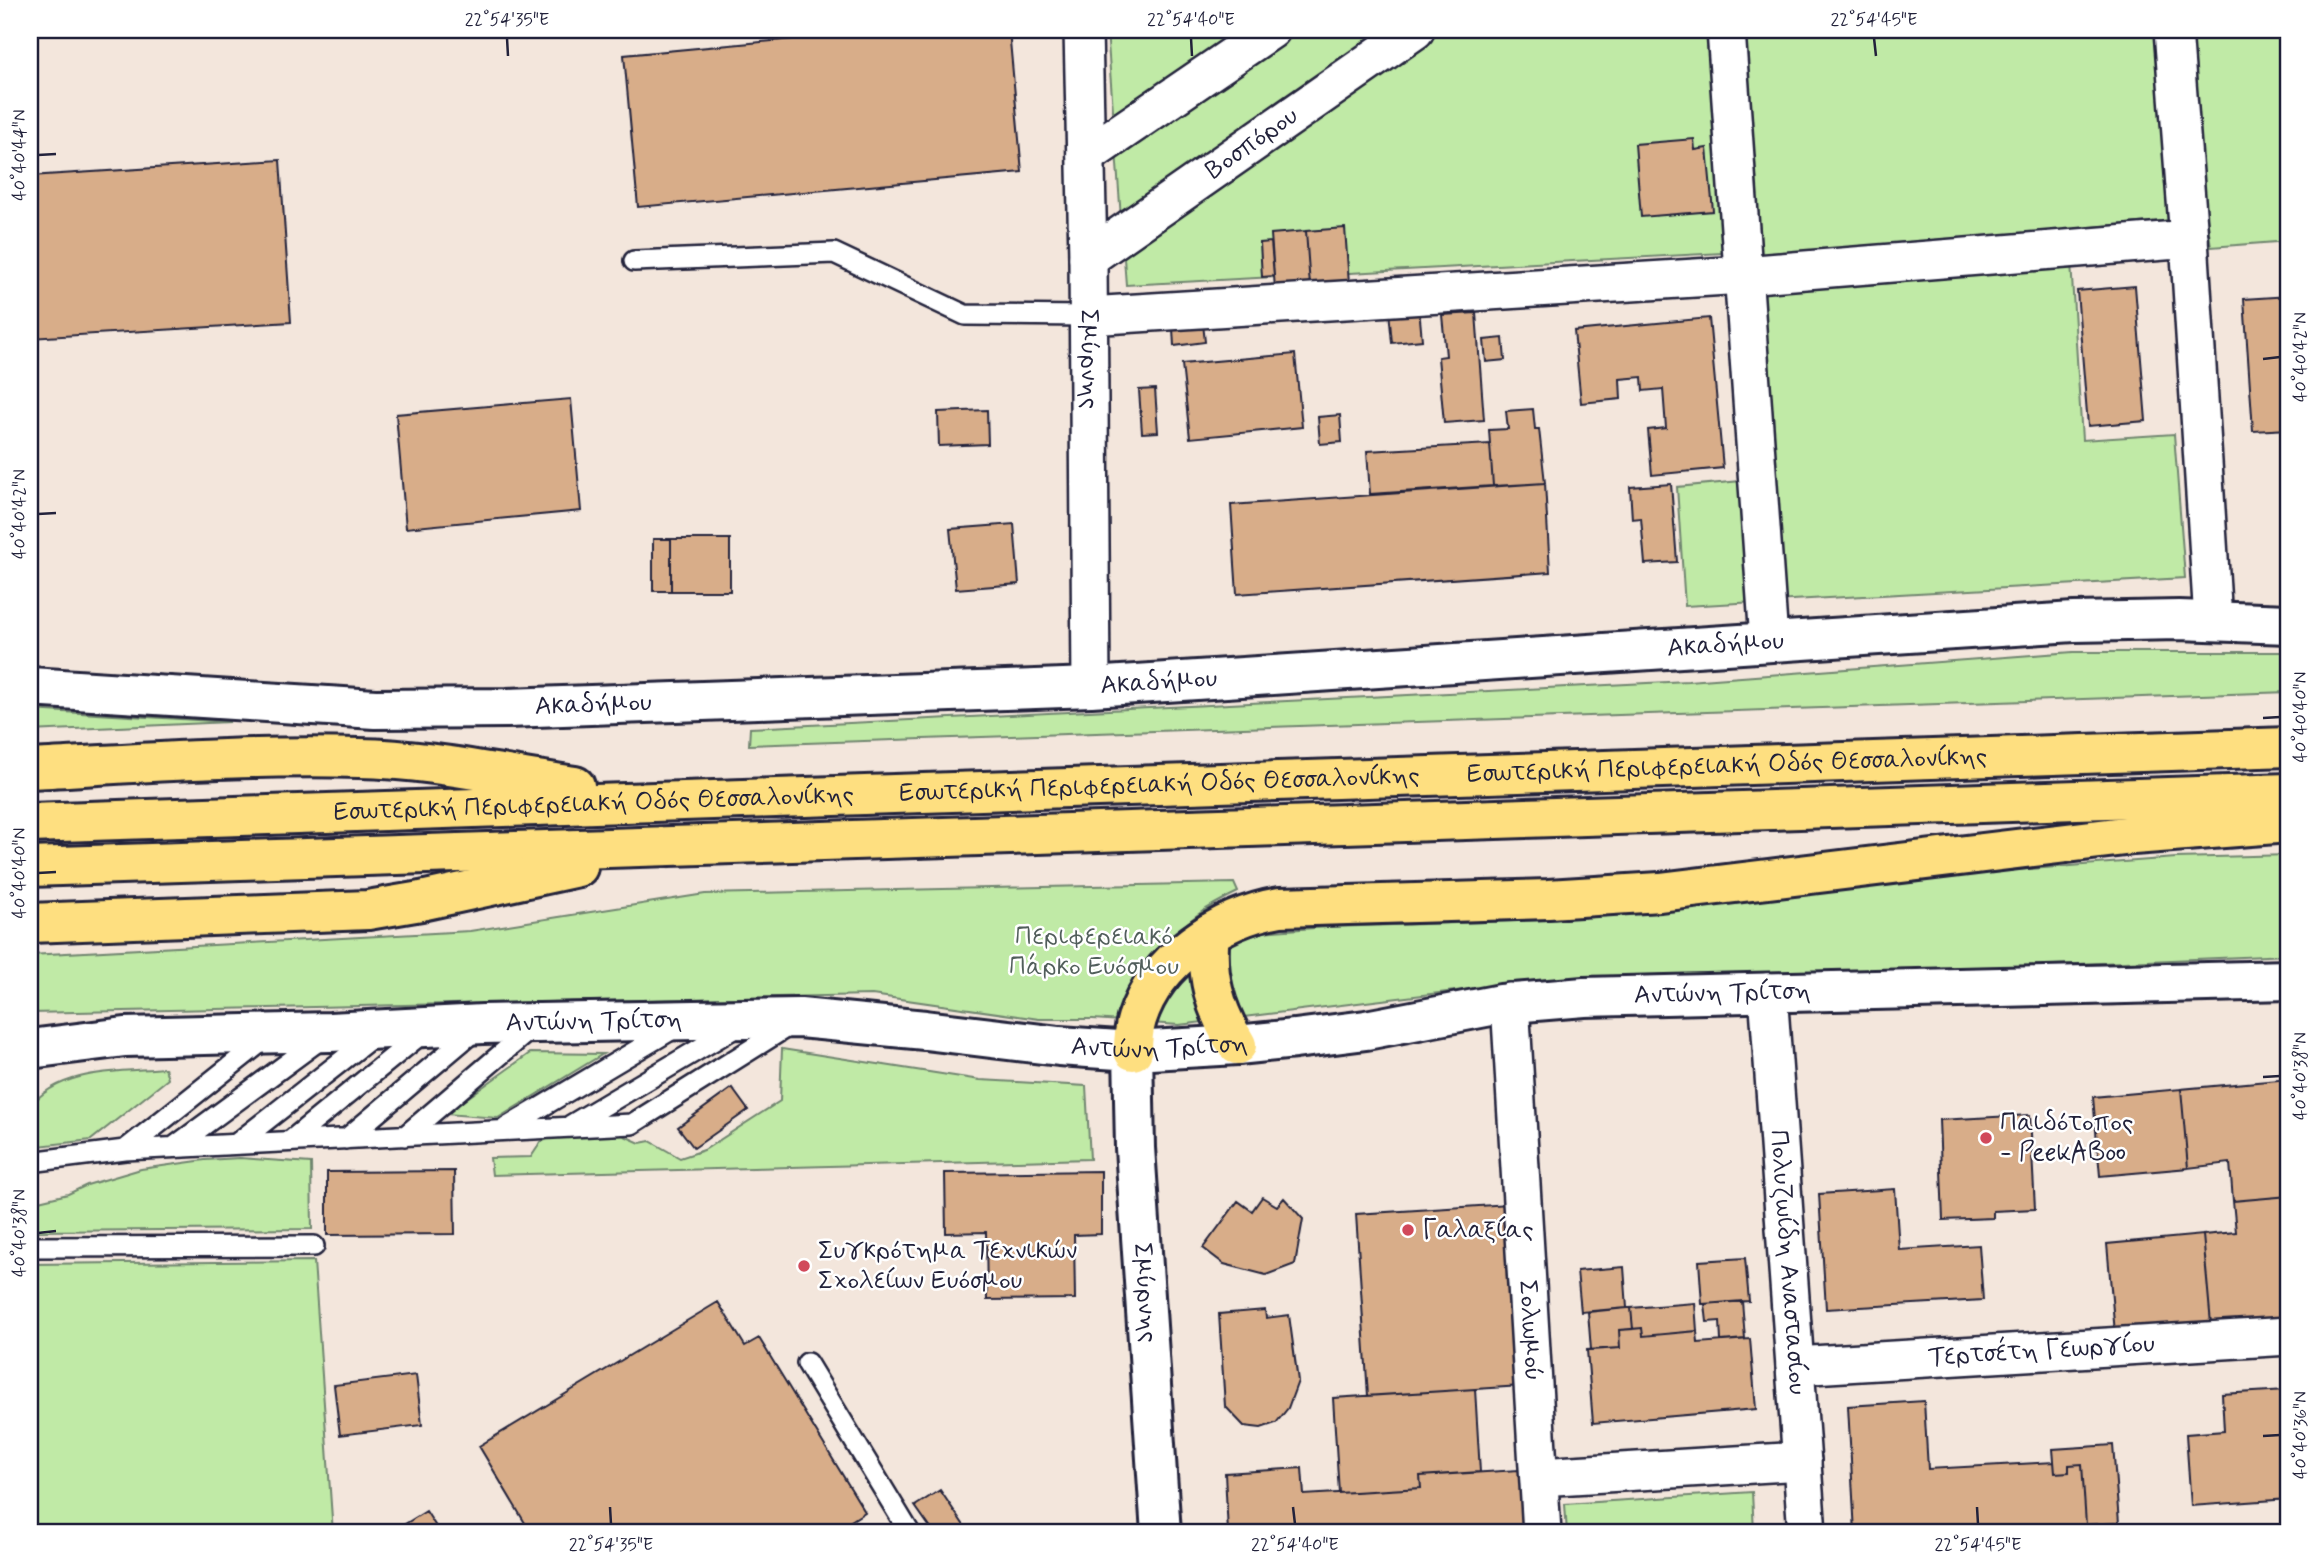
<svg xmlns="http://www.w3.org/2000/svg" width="2319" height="1563" font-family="Mynerve,sans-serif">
	<rect width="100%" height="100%" fill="#f3e6dc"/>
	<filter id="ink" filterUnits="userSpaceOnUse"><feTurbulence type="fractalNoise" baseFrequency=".0143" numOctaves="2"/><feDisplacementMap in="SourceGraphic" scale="14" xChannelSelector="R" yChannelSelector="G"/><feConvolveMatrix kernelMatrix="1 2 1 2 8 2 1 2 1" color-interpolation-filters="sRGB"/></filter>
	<g filter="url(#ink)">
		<path fill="#c0eaa6" stroke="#718670" stroke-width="2" d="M1107,30h1182v211l-78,6 -4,-30 -138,12 13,211 92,-6 11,144 -500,28 -8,-119 96,-9 -13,-227 -634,34z
			M2073,652h216v40l-1540,53 1,-17 938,-47z
			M30,710l200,12 -200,9z
			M2289,855v100l-521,22 -264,8 -325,40 -86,-6h-54l-167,-24 -842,18v-58l440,-24 235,-37 529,-11 4,9c-34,16 -52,28 -76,58l71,-9 26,-9 70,-5 221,-7 239,-33 387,-29z
			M782,1049l198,31 106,6 4,73 -598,16 -2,-17 41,-1 10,-15 16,-8 59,-2 24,11 10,-2 30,17 24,-8 76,-49z
			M530,1053l73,1 -105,64 -53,-4z
			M165,1068l3,11 -77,61 -61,7v-40c29,-39 91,-35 135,-39z
			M240,1158l71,5 1,66 -282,2v-28l38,-9 19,-9 54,-16 64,-9z
			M314,1261l19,272h-303v-269z
			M1752,1492l2,40 -187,1 -2,-29z"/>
		<path fill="#d8ad89" stroke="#22223b" stroke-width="2" d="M823,30h46l1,7 82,-7h57l13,142 -384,35 -14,-152 200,-19z
			M1694,139l1,11 12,-2 6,63 -72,6 -6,-73z
			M280,160l11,162 -261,16v-162z
			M1345,228l5,69 -39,3 -5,-69z
			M1306,231l5,69 -35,3 -5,-69z
			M1271,242l3,34 -12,1 -2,-34z
			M2135,286l11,135 -58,5 -11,-135z
			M2289,296v133l-36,2 -9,-132z
			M1419,308l3,32 -30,3 -3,-32z
			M1476,313l8,107 -40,3 -6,-66 8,-1 -4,-41z
			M1709,318l14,150 -71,7 -4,-45 18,-2 -3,-39 -20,2 -1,-14 -22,2 1,20 -40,4 -7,-72z
			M1203,324l2,18 -31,4 -1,-18z
			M1503,338l2,22 -19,2 -2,-22z
			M1295,354l7,73 -112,11 -8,-74z
			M1155,389l3,43 -16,1 -3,-43z
			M571,399l10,112 -175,17 -10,-114z
			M1533,409l2,20h4l6,54 -52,3 -4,-56 19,-1 -2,-18z
			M987,410l1,34 -49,2 -1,-34z
			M1340,415l2,27 -22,2 -2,-27z
			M1490,444l3,42 -123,8 -3,-43z
			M1545,483l5,89 -313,22 -6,-89z
			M1671,484l6,78 -32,2 -4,-46 -9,1 -2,-32z
			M1014,524l5,60 -63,5 -6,-60z
			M653,539h18v52h-18z
			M671,539h59v52h-59z
			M2289,1079v117l-56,5 -3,-38 -42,5 -7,-79z
			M732,1088l16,22 -54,38 -16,-21z
			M2181,1089l7,79 -88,8 -7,-79z
			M2030,1115l5,94 -42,2v7l-50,2 -4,-100z
			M454,1171l1,63 -128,1v-63z
			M1101,1171v63l-27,1 1,64 -88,1 -1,-68 -40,1 -1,-60z
			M1895,1189l4,61 80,-5 4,55 -157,9 -7,-115z
			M2289,1196v122l-78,6 -8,-89 33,-3 -3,-31z
			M1262,1197l15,9 7,-8 19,21 -8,45 -29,11 -42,-11 -21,-16 35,-47 14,10z
			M1509,1204l12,182 -153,10 -12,-182z
			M2203,1235l8,89 -96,9 -8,-89z
			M1745,1258l4,43 -47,3 -3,-43z
			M1624,1267l3,41 -46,4 -4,-41z
			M1742,1301l3,38 -24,2 -1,-20 -13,1 -2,-18z
			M718,1302l27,44 14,-8 106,174 -33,21h-301l-52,-87z
			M1695,1303l2,28 -54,5 -1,-8 -9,1 -2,-21z
			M1627,1308h4l2,21 -14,1 1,18 -29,2 -3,-38z
			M1265,1310l1,8 23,-3 9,66 -10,27 -12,15 -15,5 -17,-2 -19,-20 -6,-92z
			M1642,1328l1,8 54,-5 1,12 52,-4 6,70 -163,14 -6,-73 33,-2 -1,-18z
			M416,1375l6,50 -82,10 -6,-50z
			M1475,1389l5,83 -60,4 1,12 -82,5 -6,-95z
			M2286,1390l3,109 -98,7 -5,-72 38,-3 -2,-37z
			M1924,1401l4,68 126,-7 1,11 14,-1v-7l13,-1 4,61 -131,8h-100l-7,-127z
			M2113,1445l6,78 -33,2 -4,-61 -13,1v7l-14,1 -2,-24z
			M1302,1468l2,27 117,-7 -1,-12 99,-6 4,63h-295l-3,-60z
			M940,1490l29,43h-35l-19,-27z
			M426,1511l14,22h-29l-6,-9z"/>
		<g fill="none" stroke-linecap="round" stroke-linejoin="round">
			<defs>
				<path id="service" d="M634,261l200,-8 131,62 124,1
					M571,1125l167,-99
					M506,1128l170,-101
					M405,1136l129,-110
					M346,1139l133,-112
					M290,1141l135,-110
					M236,1144l140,-110
					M174,1147l148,-109
					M125,1150l141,-112
					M30,1162l95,-12 507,-26 158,-99
					M30,1247l284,-1
					M807,1363l103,170"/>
				<g id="minor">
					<path id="s1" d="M1083,30l5,228 3,429"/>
					<path d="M1726,30l43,611"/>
					<path d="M2173,30l16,209 24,382"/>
					<path d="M1086,156l185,-126"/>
					<path id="s2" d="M1088,258l327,-228"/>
					<path d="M1089,316l654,-41 446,-36"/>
					<path id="s3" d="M1768,992l39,541"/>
					<path id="s4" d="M1510,1002l32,531"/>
					<path id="s5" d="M1795,1366l494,-30"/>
					<path d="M1539,1477l263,-16"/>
				</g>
				<g id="tertiary">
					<path id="s6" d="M30,687l345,22 132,-1 584,-21 983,-65 105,-2 110,4"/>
					<path id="s7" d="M30,1049l95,-12 205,-5 153,-8 317,-6 125,12 134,16 74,5 104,-6 58,-6 71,-9 135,-26 83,-7 705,-17"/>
					<path id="s8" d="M1133,1051l2,97 26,385"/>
				</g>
				<g id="trunk">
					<path d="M30,769c109,-6 219,-14 329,-11 70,1 146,18 216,28"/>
					<path id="s9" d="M30,823l2259,-76"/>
					<path d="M30,867l2259,-74"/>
					<path d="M30,923l338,-13 53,-9 157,-34"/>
					<path d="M1210,933c-5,42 5,77 27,112"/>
					<path d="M1133,1051c0,-11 1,-22 4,-32 19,-60 84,-102 143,-112l268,-8 112,-7 473,-57 156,-12"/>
				</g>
			</defs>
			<use href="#service" stroke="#22223b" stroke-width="24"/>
			<use href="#minor" stroke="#22223b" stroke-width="42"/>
			<use href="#tertiary" stroke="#22223b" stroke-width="44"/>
			<use href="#trunk" stroke="#22223b" stroke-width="44"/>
			<use href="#service" stroke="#fff" stroke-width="19"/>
			<use href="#minor" stroke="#fff" stroke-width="37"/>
			<use href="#tertiary" stroke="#fff" stroke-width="38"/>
			<use href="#trunk" stroke="#fedf80" stroke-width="38"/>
		</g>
	</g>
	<path fill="none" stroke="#22223b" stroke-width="2.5" d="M507,38l1,18M1191,38l1,18M1874,38l2,18M38,155l18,-1M2263,359l17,-2M38,514l18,-1M2263,718l17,-1M38,873l18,-1M2263,1077l17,-1M38,1233l18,-2M2263,1436l17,-1M610,1507l1,17M1293,1507l2,17M1977,1507l1,17"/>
	<g fill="#d1495b" stroke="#fff" stroke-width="2.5">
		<circle cx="1986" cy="1138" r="7"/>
		<circle cx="1408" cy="1230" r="7"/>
		<circle cx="804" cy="1266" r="7"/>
	</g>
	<g text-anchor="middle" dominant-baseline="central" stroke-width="5" stroke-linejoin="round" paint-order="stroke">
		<g font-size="26" fill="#22223b" stroke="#fff">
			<text stroke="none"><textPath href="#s2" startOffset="200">Βοσπόρου</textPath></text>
			<text stroke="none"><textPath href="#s1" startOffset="329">Σμύρνης</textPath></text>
			<text stroke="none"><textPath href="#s6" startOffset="1698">Ακαδήμου</textPath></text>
			<text stroke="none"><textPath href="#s6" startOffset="1130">Ακαδήμου</textPath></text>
			<text stroke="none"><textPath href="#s6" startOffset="564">Ακαδήμου</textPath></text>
			<text stroke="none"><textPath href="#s9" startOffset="1698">Εσωτερική Περιφερειακή Οδός Θεσσαλονίκης</textPath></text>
			<text stroke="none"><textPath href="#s9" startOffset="1130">Εσωτερική Περιφερειακή Οδός Θεσσαλονίκης</textPath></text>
			<text stroke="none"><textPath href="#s9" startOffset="564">Εσωτερική Περιφερειακή Οδός Θεσσαλονίκης</textPath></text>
			<text stroke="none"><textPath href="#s7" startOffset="1699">Αντώνη Τρίτση</textPath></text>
			<text stroke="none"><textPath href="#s7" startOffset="565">Αντώνη Τρίτση</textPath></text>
			<text stroke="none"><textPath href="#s7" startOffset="1132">Αντώνη Τρίτση</textPath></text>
			<text stroke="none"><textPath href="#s3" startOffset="271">Πολυζωίδη Αναστασίου</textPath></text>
			<text stroke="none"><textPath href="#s8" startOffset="242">Σμύρνης</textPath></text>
			<text stroke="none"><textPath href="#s4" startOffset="329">Σολωμού</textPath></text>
			<text stroke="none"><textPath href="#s5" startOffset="247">Τερτσέτη Γεωργίου</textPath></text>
		</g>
		<g font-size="26" fill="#515e5b" stroke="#fff">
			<text x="1094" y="937">Περιφερειακό<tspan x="1094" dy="30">Πάρκο Ευόσμου</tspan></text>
		</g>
		<g font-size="26" fill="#22223b" stroke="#fff" text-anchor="start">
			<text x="2000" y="1123">Παιδότοπος<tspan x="2000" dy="30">- PeekABoo</tspan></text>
			<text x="1422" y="1230">Γαλαξίας</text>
			<text x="818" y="1251">Συγκρότημα Τεχνικών<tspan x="818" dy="30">Σχολείων Ευόσμου</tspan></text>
		</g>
	</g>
	<rect width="2319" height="1563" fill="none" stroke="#fff" stroke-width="77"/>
	<rect x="38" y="38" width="2242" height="1486" fill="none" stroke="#22223b" stroke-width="2.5"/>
	<g font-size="18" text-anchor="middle" fill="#22223b">
		<text x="507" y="25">22°54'35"E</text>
		<text x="1191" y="25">22°54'40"E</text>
		<text x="1874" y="25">22°54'45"E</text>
		<text transform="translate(19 155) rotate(-90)" y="6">40°40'44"N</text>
		<text transform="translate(2300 357) rotate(-90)" y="6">40°40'42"N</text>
		<text transform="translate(19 514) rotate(-90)" y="6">40°40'42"N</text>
		<text transform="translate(2300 717) rotate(-90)" y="6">40°40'40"N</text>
		<text transform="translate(19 873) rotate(-90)" y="6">40°40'40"N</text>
		<text transform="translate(2300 1076) rotate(-90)" y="6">40°40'38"N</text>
		<text transform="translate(19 1233) rotate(-90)" y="6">40°40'38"N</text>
		<text transform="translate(2300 1435) rotate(-90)" y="6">40°40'36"N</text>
		<text x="611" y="1550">22°54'35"E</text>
		<text x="1295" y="1550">22°54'40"E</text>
		<text x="1978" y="1550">22°54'45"E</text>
	</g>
</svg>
